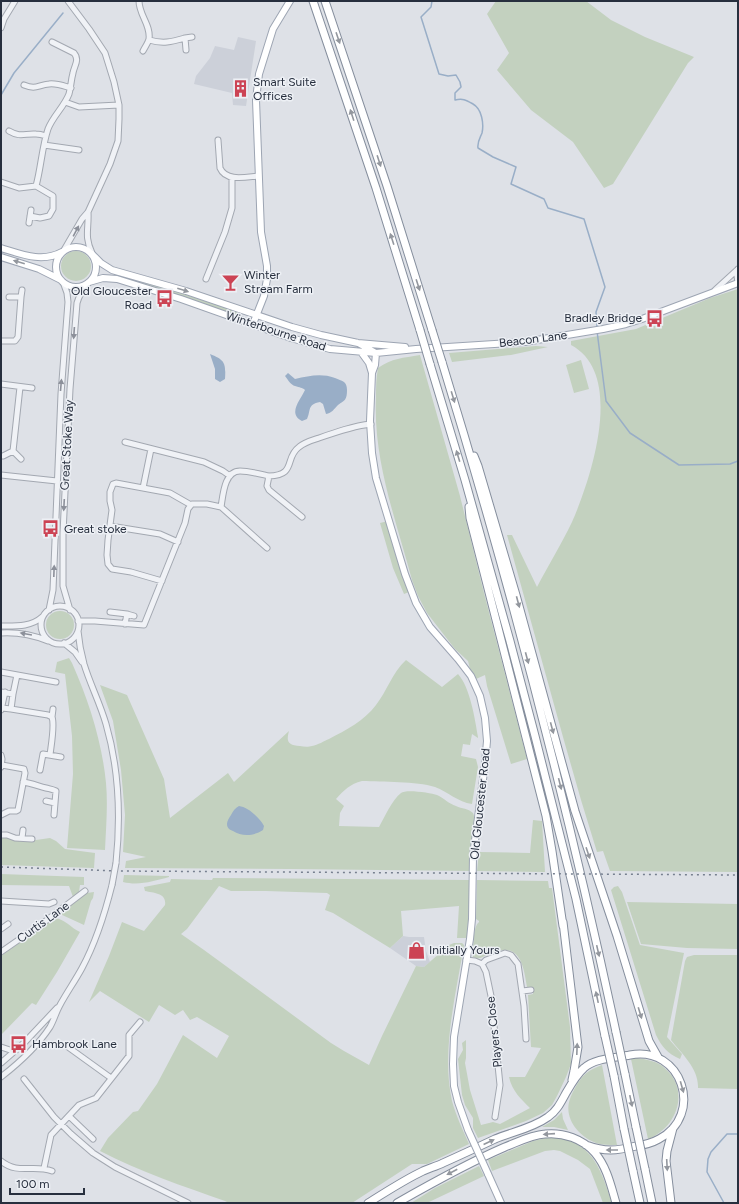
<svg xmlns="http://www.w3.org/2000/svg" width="739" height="1204" font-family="Figtree,sans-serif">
	<rect width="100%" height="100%" fill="#dee1e7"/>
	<path fill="#ccd0d9" d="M238,37l18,4 -10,65 -13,-1 -1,-12 -38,-9 2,-8 14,-18 5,-12 19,4z
		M403,936l6,1h15l2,14 4,11 -6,5 -8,-1 -26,-18z"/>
	<path fill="#c3d1bf" d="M496,1h90l25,19 34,17 49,20 -6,6 -75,121 -9,4 -31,-46 -42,-32 -34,-40 12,-17 -22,-39z
		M61 266a15 15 0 1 1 30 0a15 15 0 1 1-30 0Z
		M120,276l54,15 65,21 -2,5 -118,-39z
		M738,289v583l-128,-1 -7,-20 -6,1 -16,-52 -18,-63 -56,-202h5l25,52c11,-21 25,-44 35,-65 19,-43 54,-148 -1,-177v-4l65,-12 74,-31z
		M536,346l12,1 -37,8 -59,7 -3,-9z
		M420,355l40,141 24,97 43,166 -16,5 -24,-78 -2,-11 -9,4 -6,-10 -2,-8 -13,-12 -28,-36 -9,-17 -6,-16c-16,-60 -39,-120 -36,-182 0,-10 0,-20 2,-30 14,-10 25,-10 42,-13z
		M581,360l8,29 -15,4 -8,-28z
		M388,521l21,71 -5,2 -11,-26 -13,-45z
		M46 625a14 14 0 1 1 28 0a14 14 0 1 1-28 0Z
		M69,658l3,5c17,38 30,79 34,120 2,22 0,45 -1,67l-38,-2 6,-74 -1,-38 -7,-62 -10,-2 2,-10z
		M406,660l36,27 16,-13c12,13 17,45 20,63v1l-6,-4 -2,11 -7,-1 -2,12 15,3 2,8 -6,37c-14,-2 -24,-12 -37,-17 -19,-6 -52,-5 -73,-6 -12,3 -18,9 -26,18l8,7 -4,7 -1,13 40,1c5,-9 13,-27 22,-34 5,-4 30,0 36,2 7,3 12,9 19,11 6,3 12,2 17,7l2,6 -5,52 -180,-2 -165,-1 1,-7 20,-4 -23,-5 2,-37 -4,-45 -8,-49 -13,-36 27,10 37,84 6,39 58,-45 6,9 55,-51c-3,11 -1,14 11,15 4,1 9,1 12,0 6,-1 12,-5 17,-7 17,-9 35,-18 47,-34 11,-14 16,-32 30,-45z
		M533,820l9,1 3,51 -68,-1 2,-19 51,1z
		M1,837l28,4 21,-3 6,3 9,8 30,4 -1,15 -93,-3z
		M1,874l83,3v8h-4l-1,7 -6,5 -4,-11 -68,-1z
		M124,875l45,1v1c-15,4 -30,9 -46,5z
		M213,878l256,2v26l-2,32h-10l2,-32 -58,5 2,25 -13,12 -57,-35 -8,-3 5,-15 -3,-2 -61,-2h-35l-12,-5 -32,43 -6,5 23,16 127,93 13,8 25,14 13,-29 34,-70 8,1 25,-22 5,-2h8l2,2c-8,49 -23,106 -12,156 4,15 11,29 17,43l-42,20h-15l-60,39h-123l-4,-2c-42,-15 -85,-29 -125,-50l8,-13 25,-26 5,-1 19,-27 26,-49 34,23 12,-22 -32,-19 -7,3 -7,-10 -8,5 -16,-10 -10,17 -49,-31 -11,11 20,-46 13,-34 22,9 21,-26c2,-12 -11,-12 -20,-14l-1,-4 26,-5 1,-3 41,1z
		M477,880l71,1 1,7h3l18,139 1,37 -5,13 -9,19 -5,9 -9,8 -17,8 -48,17 -5,-10v-10l-8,-13 -3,-10 -4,-36 5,-9 -1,-7 4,-3v18l-1,5 5,27 11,35 12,-3 7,2 30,-16c-9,-9 -18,-17 -21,-31h16l16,-29 -10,-1 -3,-52 5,-1v-7h-6c-4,-25 -8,-46 -39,-33 -6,3 -8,6 -15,3 1,-9 -1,-29 6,-35v-1l-3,-2z
		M618,886l4,6 18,53 44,8 -17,84 15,17 -2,5c-13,-6 -18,-12 -24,-24l-45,-145 3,-3z
		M94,892l-1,6 -2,3 -7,24 -24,-11 27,-21z
		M627,902l111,2v45l-51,-1 -46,-4z
		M54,918c10,0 17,10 26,14l-23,40 -21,33 -4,-2 -31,32v-79z
		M694,955h44v134l-40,-1c1,-19 -16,-34 -27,-48l14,-79 2,-4z
		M637,1058c9,1 17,3 24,7 4,3 8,7 11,11 16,24 0,54 -24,63l-17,-80z
		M602,1065l15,80c-7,0 -15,0 -21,-2 -17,-6 -33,-25 -26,-44 1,-4 3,-7 5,-11 7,-13 13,-18 27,-23z
		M562,1112l1,7 5,11 -14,-3h-12l12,-7z
		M550,1137c8,1 17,2 25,6 23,12 29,37 37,60h-9l-8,-21 -5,-13 -12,-9 -18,-9 -6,-1 -9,1 -53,20 -4,-11 45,-19z
		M479,1166l5,10 -55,26 3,1h-21l24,-15z"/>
	<path fill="#99aec7" d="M210,354c15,6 16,9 15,25l-5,3 -5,-3v-10z
		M288,373l7,6c14,-3 26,-6 40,-1 7,3 12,3 12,12 0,10 -2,10 -9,15 -4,4 -6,8 -12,9l-3,-10 -3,-2c-13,2 -9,9 -13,17l-5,2c-15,-7 -1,-22 3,-31 -3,-3 -5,-2 -10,-4 -4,-1 -7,-6 -10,-10z
		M239,806c9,1 21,12 25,20l-1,4c-9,6 -21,7 -30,1 -3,-1 -6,-3 -6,-7 0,-3 2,-6 4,-9 2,-4 4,-7 8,-9z"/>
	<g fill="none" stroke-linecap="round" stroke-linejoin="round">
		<path stroke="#99aec7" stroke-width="1.5" d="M432,1l-1,6 -10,10 18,57 9,2 8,-1 4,7 1,5 -6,6v7c8,-2 11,0 18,4 9,5 11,20 9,29 -2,5 -5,9 -4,15l15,9 23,10 -5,17 33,15 4,9 36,11 21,68 -9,25 1,15
			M1,95l13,-22 49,-60
			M597,331l9,70 24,32 49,32 51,-1 8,-3
			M724,1203l-17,-31 1,-13 3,-7 16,-18h11"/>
		<defs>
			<path id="minor" d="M139,1c0,14 12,24 10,38 -1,4 -4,8 -6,12
				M1,28l3,-9 11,-18
				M185,38l7,-1
				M149,40c14,4 22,2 36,-2l1,12
				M24,85c12,5 14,0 25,-1 7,-1 15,2 22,4
				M65,102l14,5 40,-2
				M9,131c12,7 16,2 27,3 3,0 7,1 10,2
				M218,140l2,28c6,14 26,9 38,8
				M44,145l35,5
				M1,182l18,6 17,-2 17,10v13l-4,7 -9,2 -10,-2
				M36,186c5,-18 6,-39 12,-57 5,-13 16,-22 21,-35 2,-7 2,-14 4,-21 1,-7 7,-13 1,-20l-22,-11
				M88,212c1,17 -4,24 4,41
				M29,223l2,-13
				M64,250l18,-31 6,-7 22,-48 8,-23 1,-22v-14l-5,-23 -9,-29 -16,-24 -21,-28
				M738,269l-1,7 1,7
				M206,279l19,-47 7,-24v-31
				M715,290l23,-21
				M9,297h12l1,-7
				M1,341h14l3,-4 3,-40
				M1,384l31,4
				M20,387l-7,64 8,8
				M125,442l79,20 19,9 7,5
				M1,456h2l10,-5
				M1,475l56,6
				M269,476c28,-1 15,-18 30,-29 6,-5 14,-7 20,-9 17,-6 34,-12 52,-14
				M143,488l8,-39
				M221,507c2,-11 3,-36 19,-36 9,0 20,3 29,5l-2,10 2,4 33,27
				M110,526l50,8 18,8
				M162,581l-31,-9 -19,-3 -4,-5 -1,-9 1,-15 4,-30 -2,-9v-9l3,-8 3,-1 54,10 21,12
				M41 625a19 19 0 1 1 38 0a19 19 0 1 1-38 0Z
				M49,610l4,-20 8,-196 7,-92 -1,-9 -4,-11
				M70,610l-7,-24v-53l7,-144 7,-86c2,-7 6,-14 11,-20
				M110,612l17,2 -2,10
				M127,614l7,2
				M78,621h17l49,4 41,-102 3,-14 4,-5h15l14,3 46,41
				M1,626c15,0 30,1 41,-9
				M78,631c1,11 3,22 6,33 6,20 16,39 22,60 13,45 15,91 10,139
				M1,633c17,-1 32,2 47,8
				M64,643l11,9 7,10
				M1,672l55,10
				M1,692l12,2 -2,15 -9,-1
				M13,694l4,-19
				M11,709l37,6 4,2c3,8 -1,29 -2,38
				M1,710l4,-18
				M52,717l1,-8
				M1,755l1,4 -1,8
				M40,770l3,-16 18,3
				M23,782c8,1 15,4 23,6 4,1 6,1 10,3l-2,24
				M46,801l9,2
				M1,815l8,-4h7l2,-1 7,-37 -1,-4 -22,-4
				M1,835h6l8,3 17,1
				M22,838l1,-8
				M1,901l48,3 5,-2
				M1,929l7,-5
				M1,952l46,-32 38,-29
				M466,960l9,1 7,3 4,8 5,24 9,89 -5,32
				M482,964l4,-4 19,-7 6,2 7,9 6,42 2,33
				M522,991l9,-1
				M1,1047l9,3 7,-1
				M68,1047l43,31
				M1,1063l23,-20 33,-35
				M1,1077c18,-14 36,-30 49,-50 4,-7 6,-15 10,-22 7,-13 15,-24 22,-37 14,-26 23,-55 30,-83
				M24,1079l30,38 17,17 22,19 22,14 73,36
				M69,1116l24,23
				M1,1161c17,14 32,3 51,10
				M44,1168l7,-33 28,-30 17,-7 33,-42v-21l11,-13"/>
			<path id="major" d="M56 267a20 20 0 1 1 40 0a20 20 0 1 1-40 0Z
				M1,248c20,6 41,15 61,4
				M92,254l9,9 11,7 74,21 106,36 29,8 37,8 47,4
				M1,257l38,12 22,11
				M89,282l14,-4 14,1 64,20 110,39 39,11 46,4 40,-4 109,-7 78,-13 23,-5 16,-5 96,-36
				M253,324l11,-28 3,-17v-13l-6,-34 -5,-132 3,-26 14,-45 17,-28
				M358,343l18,10 -1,12 -3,8 -2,48 2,32 4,25 29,96 11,29 14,24 28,32 13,17 9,20 5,22 2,23 -2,23 -12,92 -1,63 -2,20 -16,98 -1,27 1,22 4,16 10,28
				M361,352l8,11 3,10
				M488,1174l13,29"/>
			<path id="highway" d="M313,1l63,187 44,142
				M325,1l62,185 45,144
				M442,362c68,221 126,445 174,670
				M430,364l35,116 45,161 25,95 41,163 29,137
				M474,456l4,10 38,129 59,216 42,125 32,105 9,16
				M469,507l1,11 76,298 6,35 11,75
				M563,922l15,125 -4,24 -2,9
				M625,1074l11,53
				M614,1076l10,53
				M645,1169l7,34
				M633,1171l7,32
				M368,1203c18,-11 36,-23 55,-32 7,-3 14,-5 20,-8 18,-8 35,-16 52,-24 17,-7 38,-11 53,-22 9,-6 13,-15 18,-24 4,-7 11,-19 18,-25 11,-10 31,-10 46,-13 52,-10 75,60 29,84 -7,4 -15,6 -23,7 -20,5 -31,6 -50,-1
				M397,1203c35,-20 71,-40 108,-56 13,-5 26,-12 40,-13 18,-2 38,5 50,19 12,14 16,33 21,50
				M671,1203l-5,-42 1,-10 6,-23"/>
		</defs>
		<use href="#minor" stroke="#a3a8b1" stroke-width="7"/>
		<use href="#major" stroke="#9da5b3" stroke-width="8"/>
		<use href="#highway" stroke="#858e9d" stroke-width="9"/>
		<use href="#minor" stroke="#f0f2f6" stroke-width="5"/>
		<use href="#major" stroke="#fff" stroke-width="6"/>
		<use href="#highway" stroke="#fff" stroke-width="7"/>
		<path stroke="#778090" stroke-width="1.5" stroke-dasharray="2 4" stroke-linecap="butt" d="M1,867l119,4 618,4"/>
		<defs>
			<path id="minor-bridge" d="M112,885l4,-22"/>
			<path id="major-bridge" d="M468,1130l20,44"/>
			<path id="highway-bridge" d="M420,330l10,34
				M432,330l10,32
				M616,1032l9,42
				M605,1036l9,40
				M636,1127l9,42
				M624,1129l9,42"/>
		</defs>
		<use href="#minor-bridge" stroke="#a3a8b1" stroke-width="7" stroke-linecap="butt"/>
		<use href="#major-bridge" stroke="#9da5b3" stroke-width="8" stroke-linecap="butt"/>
		<use href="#highway-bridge" stroke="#858e9d" stroke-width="9" stroke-linecap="butt"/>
		<use href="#minor-bridge" stroke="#f0f2f6" stroke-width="5"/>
		<use href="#major-bridge" stroke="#fff" stroke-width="6"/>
		<use href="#highway-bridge" stroke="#fff" stroke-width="7"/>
	</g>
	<defs><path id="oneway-solid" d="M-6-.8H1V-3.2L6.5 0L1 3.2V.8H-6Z"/></defs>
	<g fill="#93979e">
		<use href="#oneway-solid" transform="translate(338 38) rotate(71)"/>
		<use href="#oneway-solid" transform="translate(352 115) rotate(-108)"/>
		<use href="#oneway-solid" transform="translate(379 161) rotate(72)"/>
		<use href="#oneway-solid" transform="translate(392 239) rotate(-108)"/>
		<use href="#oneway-solid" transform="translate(19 262) rotate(-164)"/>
		<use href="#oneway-solid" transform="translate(418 285) rotate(72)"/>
		<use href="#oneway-solid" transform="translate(183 290) rotate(17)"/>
		<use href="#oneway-solid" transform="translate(453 397) rotate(73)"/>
		<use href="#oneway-solid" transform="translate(458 456) rotate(-107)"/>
		<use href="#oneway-solid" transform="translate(518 602) rotate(75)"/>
		<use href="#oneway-solid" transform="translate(527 658) rotate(75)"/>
		<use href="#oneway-solid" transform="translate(552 728) rotate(75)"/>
		<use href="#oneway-solid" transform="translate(560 784) rotate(76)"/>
		<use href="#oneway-solid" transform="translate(588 853) rotate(71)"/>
		<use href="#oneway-solid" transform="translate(598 951) rotate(77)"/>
		<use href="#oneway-solid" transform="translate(597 997) rotate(-102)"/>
		<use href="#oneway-solid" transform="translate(640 1013) rotate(73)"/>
		<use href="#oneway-solid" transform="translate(577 1049) rotate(-88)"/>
		<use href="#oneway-solid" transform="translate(682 1087) rotate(74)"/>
		<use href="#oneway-solid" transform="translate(631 1101) rotate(78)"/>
		<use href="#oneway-solid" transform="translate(549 1134) rotate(176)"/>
		<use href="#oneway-solid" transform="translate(489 1142) rotate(-25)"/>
		<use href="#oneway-solid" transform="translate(612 1150) rotate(-180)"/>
		<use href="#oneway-solid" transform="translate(667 1165) rotate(87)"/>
		<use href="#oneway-solid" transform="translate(452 1172) rotate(152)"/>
	</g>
	<g fill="#8c909a">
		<use href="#oneway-solid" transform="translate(76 231) rotate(-62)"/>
		<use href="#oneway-solid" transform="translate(74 333) rotate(94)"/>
		<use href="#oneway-solid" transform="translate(61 385) rotate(-85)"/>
		<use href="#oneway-solid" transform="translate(64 505) rotate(93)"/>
		<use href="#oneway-solid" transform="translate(54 571) rotate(-88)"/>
		<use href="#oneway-solid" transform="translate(26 634) rotate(-170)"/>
	</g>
	<defs>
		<symbol id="building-bare" viewBox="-9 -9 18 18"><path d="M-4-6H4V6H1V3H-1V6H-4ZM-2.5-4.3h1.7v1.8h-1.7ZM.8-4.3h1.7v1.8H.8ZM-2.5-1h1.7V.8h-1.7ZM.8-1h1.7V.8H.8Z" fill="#cc4354" stroke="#edf0f5" stroke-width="2.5" paint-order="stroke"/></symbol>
		<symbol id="bar-bare" viewBox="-9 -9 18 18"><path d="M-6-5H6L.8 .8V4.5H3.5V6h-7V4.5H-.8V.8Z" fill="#cc4354" stroke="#edf0f5" stroke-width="2.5" paint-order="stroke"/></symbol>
		<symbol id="bus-bare" viewBox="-9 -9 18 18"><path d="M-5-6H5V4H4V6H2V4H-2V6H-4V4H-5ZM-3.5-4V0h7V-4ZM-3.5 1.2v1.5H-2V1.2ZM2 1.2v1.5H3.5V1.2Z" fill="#cc4354" stroke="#edf0f5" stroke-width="2.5" paint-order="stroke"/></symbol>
		<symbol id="shop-bare" viewBox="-9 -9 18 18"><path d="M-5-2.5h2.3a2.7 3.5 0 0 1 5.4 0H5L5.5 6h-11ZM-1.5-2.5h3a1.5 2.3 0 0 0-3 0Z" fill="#cc4354" stroke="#edf0f5" stroke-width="2.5" paint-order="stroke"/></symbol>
	</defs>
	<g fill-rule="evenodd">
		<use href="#building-bare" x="228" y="76" width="25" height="25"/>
		<use href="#bar-bare" x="218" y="270" width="25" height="25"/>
		<use href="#bus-bare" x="152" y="286" width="25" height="25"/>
		<use href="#bus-bare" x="642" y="306" width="25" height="25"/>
		<use href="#bus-bare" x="38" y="516" width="25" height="25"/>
		<use href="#shop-bare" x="404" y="938" width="25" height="25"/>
		<use href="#bus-bare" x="6" y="1032" width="25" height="25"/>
	</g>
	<g text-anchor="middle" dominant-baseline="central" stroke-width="3" stroke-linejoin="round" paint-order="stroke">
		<g font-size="12" fill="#272f3e" stroke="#edf0f5" text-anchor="start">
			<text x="253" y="82">Smart Suite<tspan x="253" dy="14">Offices</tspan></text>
			<text x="244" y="275">Winter<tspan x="244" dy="14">Stream Farm</tspan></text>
			<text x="152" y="291" text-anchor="end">Old Gloucester<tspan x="152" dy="14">Road</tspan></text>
			<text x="642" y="318" text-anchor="end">Bradley Bridge</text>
			<text x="64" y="529">Great stoke</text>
			<text x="429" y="950">Initially Yours</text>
			<text x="32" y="1044">Hambrook Lane</text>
		</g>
		<g font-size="12" fill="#272f3e" stroke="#edf0f5">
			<text transform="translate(276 331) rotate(18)">Winterbourne Road</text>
			<text transform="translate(533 339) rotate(-7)">Beacon Lane</text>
			<text transform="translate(67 445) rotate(-87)">Great Stoke Way</text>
			<text transform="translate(480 804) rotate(-84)">Old Gloucester Road</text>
			<text transform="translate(43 922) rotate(-36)">Curtis Lane</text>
			<text transform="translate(494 1032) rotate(-96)">Players Close</text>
		</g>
	</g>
	<rect width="739" height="1204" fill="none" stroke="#272f3e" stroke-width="4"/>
	<path d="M10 1188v6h74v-6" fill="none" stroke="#272f3e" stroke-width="2"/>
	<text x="16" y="1188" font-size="12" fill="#272f3e" stroke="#edf0f5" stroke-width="3" paint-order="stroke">100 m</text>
</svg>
